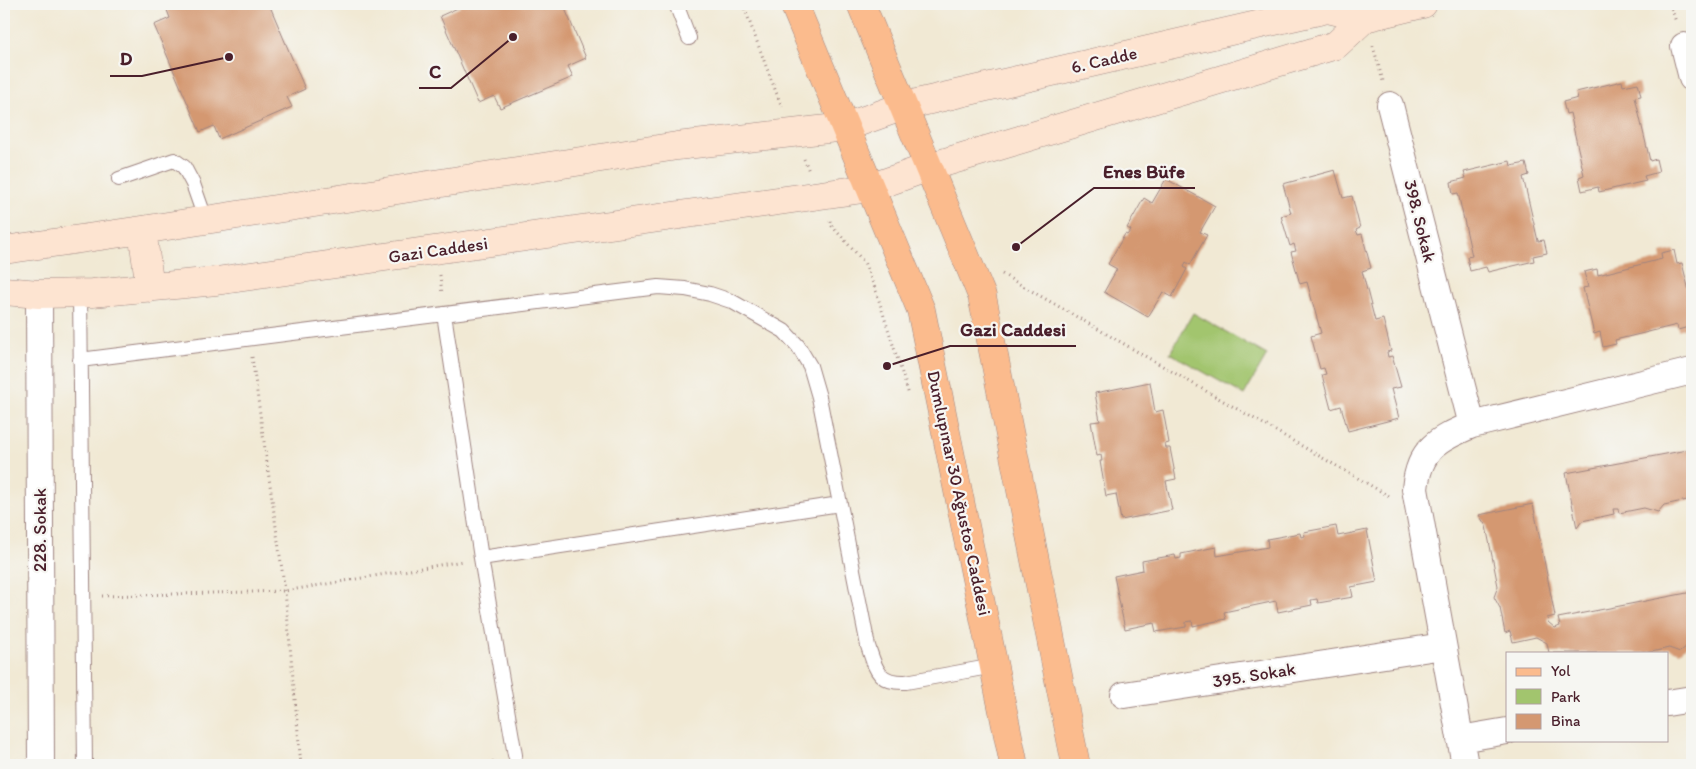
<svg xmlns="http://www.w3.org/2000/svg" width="1696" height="769" font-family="Itim,sans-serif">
	<rect width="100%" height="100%" fill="#f6f6f2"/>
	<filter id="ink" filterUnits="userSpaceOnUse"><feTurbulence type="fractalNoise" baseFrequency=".02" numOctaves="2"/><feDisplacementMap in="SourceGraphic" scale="10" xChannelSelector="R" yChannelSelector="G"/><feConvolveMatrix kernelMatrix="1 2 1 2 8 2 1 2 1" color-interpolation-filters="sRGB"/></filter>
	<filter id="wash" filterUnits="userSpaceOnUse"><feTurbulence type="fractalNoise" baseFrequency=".0096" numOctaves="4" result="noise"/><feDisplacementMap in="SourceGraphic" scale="20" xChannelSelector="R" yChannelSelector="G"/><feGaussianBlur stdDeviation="1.12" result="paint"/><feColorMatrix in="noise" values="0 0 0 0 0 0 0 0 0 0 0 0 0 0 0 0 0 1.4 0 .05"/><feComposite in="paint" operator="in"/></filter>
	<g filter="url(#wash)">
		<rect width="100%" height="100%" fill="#f1e9d4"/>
		<path fill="#a2c56e" stroke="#76724c" d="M1193,313l74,42 -23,40 -74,-42z"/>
		<g id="blocks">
			<path fill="#d49871" d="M167,4h102l36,85 -18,8 5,10 -73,32 -5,-13 -14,6 -46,-107 16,-7 -5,-13z
				M458,4h105l23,54 -18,8 5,11 -73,31 -6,-12 -16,7 -38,-87 20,-9z
				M1622,81l1,5 15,-3 3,13 -6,1 15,64 6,-2 3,13 -15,4 2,5 -47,11 -1,-5 -16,4 -3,-14 5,-2 -14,-62 -4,1 -3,-12 15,-4 -2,-6z
				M1510,161l1,5 15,-3 3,12 -6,2 15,64 6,-1 3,13 -14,3 1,5 -46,11 -2,-5 -16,4 -3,-14 5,-1 -14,-63 -5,1 -2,-12 15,-4 -2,-6z
				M1335,170l8,28 9,-2 8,32 -4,2 2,5 4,-1 9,34 -9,3 13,50 8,-2 8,32 -4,1 1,5 4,-1 9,31 -10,2 8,29 -51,13 -7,-25 -10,3 -9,-34 4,-1 -2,-6 -4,1 -9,-33 10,-3 -14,-51 -7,2 -9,-32 5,-1 -2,-7 -4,2 -9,-30 10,-3 -8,-29z
				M1166,179l49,27 -15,26 7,3 -17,30 -4,-3 -2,5 3,2 -15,28 -9,-5 -15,25 -44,-25 13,-23 -9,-5 17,-30 2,1 4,-5 -4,-2 17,-30 8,5z
				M1674,250l3,14 5,-1 10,40v7l-3,1 3,15 -14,4 -1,-5 -62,15 1,4 -13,3 -3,-15 -6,2 -11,-46 5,-1 -4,-15 13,-3 1,6 64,-16 -1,-6z
				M1150,382l5,30 8,-2 6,33 -4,1 1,4h4l6,31 -10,2 6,29 -51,10 -5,-26 -10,2 -6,-35h2l-1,-6 -4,1 -6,-34 9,-1 -5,-28z
				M1692,449v50l-28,6 -6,7 -14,-4 -25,5 -1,-4h-5l1,5 -32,7 -5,7 -11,-55z
				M1533,504l22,112 -8,2 1,4 7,6 5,-2 -2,-8 134,-26v52l-4,1 -8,7 -11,-4 -22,5h-98l-2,-10 -11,-6 -23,5 -3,-11 -5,2 -5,-25 -6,-11 4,-11 -12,-60 -7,-11z
				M1336,526l2,10 29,-6 10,52 -26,5 2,10 -35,6 -1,-4 -6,1 1,5 -34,7 -2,-11 -52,11 2,7 -33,7 -1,-5 -6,1v5l-30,5 -2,-9 -29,6 -11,-53 29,-6 -1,-9 33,-6 1,4 5,-1v-4l35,-7 1,9 51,-9 -1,-8 33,-6 1,4 4,-1 -1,-4z"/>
		</g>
	</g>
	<g filter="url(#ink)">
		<use href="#blocks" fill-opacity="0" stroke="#9e8480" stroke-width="1"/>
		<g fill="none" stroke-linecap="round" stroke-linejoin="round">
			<defs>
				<path id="lane" d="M676,4l13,34
					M119,179l55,-19 10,7 9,17 13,37
					M80,293l5,472
					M444,314l37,244 34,197
					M80,360l578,-73 27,2 25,5 21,7 53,30 14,15 12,20 9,31 49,249c8,24 10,37 38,36l88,-16
					M481,558l359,-54"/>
				<path id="street" d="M1684,46l8,32
					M1390,105l82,320
					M39,294l2,471
					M1124,695l319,-49
					M1667,703l25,-4
					M1460,739l47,-8
					M1465,765l-50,-276c4,-40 23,-50 57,-64l220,-54"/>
				<path id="secondary" d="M1365,18l58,-14
					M142,230l8,58
					M4,250l138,-20 535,-84 168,-19 59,-21 423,-97 38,9 -29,27 -407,122 -59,21 -654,93 -124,12 -53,1 -35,-3"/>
				<path id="primary" d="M794,4l127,306 93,455
					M861,4l121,292 94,469"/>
			</defs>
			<use href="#lane" stroke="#9e8480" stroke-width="16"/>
			<use href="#street" stroke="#9e8480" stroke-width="28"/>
			<use href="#secondary" stroke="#9e8480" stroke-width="29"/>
			<use href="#primary" stroke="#9e8480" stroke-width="29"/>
			<path stroke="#9e8480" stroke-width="3" stroke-dasharray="1 4" stroke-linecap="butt" d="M743,4l26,70 13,33
				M1670,4l6,18
				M1373,46l10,35
				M804,159l5,12
				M830,221l2,5 32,36 12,29 33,104
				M1002,274l387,222
				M440,275l2,19
				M252,357l33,234 16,174
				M102,596l183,-5 178,-30
				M483,765l14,-5"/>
			<use href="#lane" stroke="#fff" stroke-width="14"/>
			<use href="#street" stroke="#fff" stroke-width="26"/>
			<use href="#secondary" stroke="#fde4d1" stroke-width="28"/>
			<use href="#primary" stroke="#fbbb8d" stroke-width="28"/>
		</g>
	</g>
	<g text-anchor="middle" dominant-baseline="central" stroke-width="4.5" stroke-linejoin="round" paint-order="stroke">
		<g font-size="18" fill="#4a1f2b" stroke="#f6f6f2">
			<text transform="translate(1104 60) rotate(-13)">6. Cadde</text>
			<text transform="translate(1420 221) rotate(76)">398. Sokak</text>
			<text transform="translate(438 250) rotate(-8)">Gazi Caddesi</text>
			<text transform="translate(959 493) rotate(78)">Dumlupınar 30 Ağustos Caddesi</text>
			<text transform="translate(40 530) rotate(-90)">228. Sokak</text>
			<text transform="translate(1254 675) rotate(-9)">395. Sokak</text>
		</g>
	</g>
	<path fill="none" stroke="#4a1f2b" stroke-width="2" d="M229 57L142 76H110M513 37L451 88H419M1016 247L1094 188H1195M887 366L950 346H1076"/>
	<g fill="#4a1f2b" stroke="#f6f6f2" stroke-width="2">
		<circle cx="229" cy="57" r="5"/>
		<circle cx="513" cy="37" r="5"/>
		<circle cx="1016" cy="247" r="5"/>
		<circle cx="887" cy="366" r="5"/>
	</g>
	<g font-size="19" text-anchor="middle" font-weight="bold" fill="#4a1f2b" stroke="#f6f6f2" stroke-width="4.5" stroke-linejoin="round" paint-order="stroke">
		<text x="126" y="65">D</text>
		<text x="435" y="78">C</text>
		<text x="1144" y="178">Enes Büfe</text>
		<text x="1013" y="336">Gazi Caddesi</text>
	</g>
	<rect width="1696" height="769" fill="none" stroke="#f6f6f2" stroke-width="20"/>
	<rect x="1506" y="652" width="162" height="90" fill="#f6f6f2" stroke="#b1a0a2"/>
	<rect x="1516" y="668" width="25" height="8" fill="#fbbb8d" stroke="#b1a0a2"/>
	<text x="1551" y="676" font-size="15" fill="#4a1f2b">Yol</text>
	<rect x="1516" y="689" width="25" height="15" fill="#a2c56e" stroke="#b1a0a2"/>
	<text x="1551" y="702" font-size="15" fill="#4a1f2b">Park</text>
	<rect x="1516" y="714" width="25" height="15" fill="#d49871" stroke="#b1a0a2"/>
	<text x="1551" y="726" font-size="15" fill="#4a1f2b">Bina</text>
</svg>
